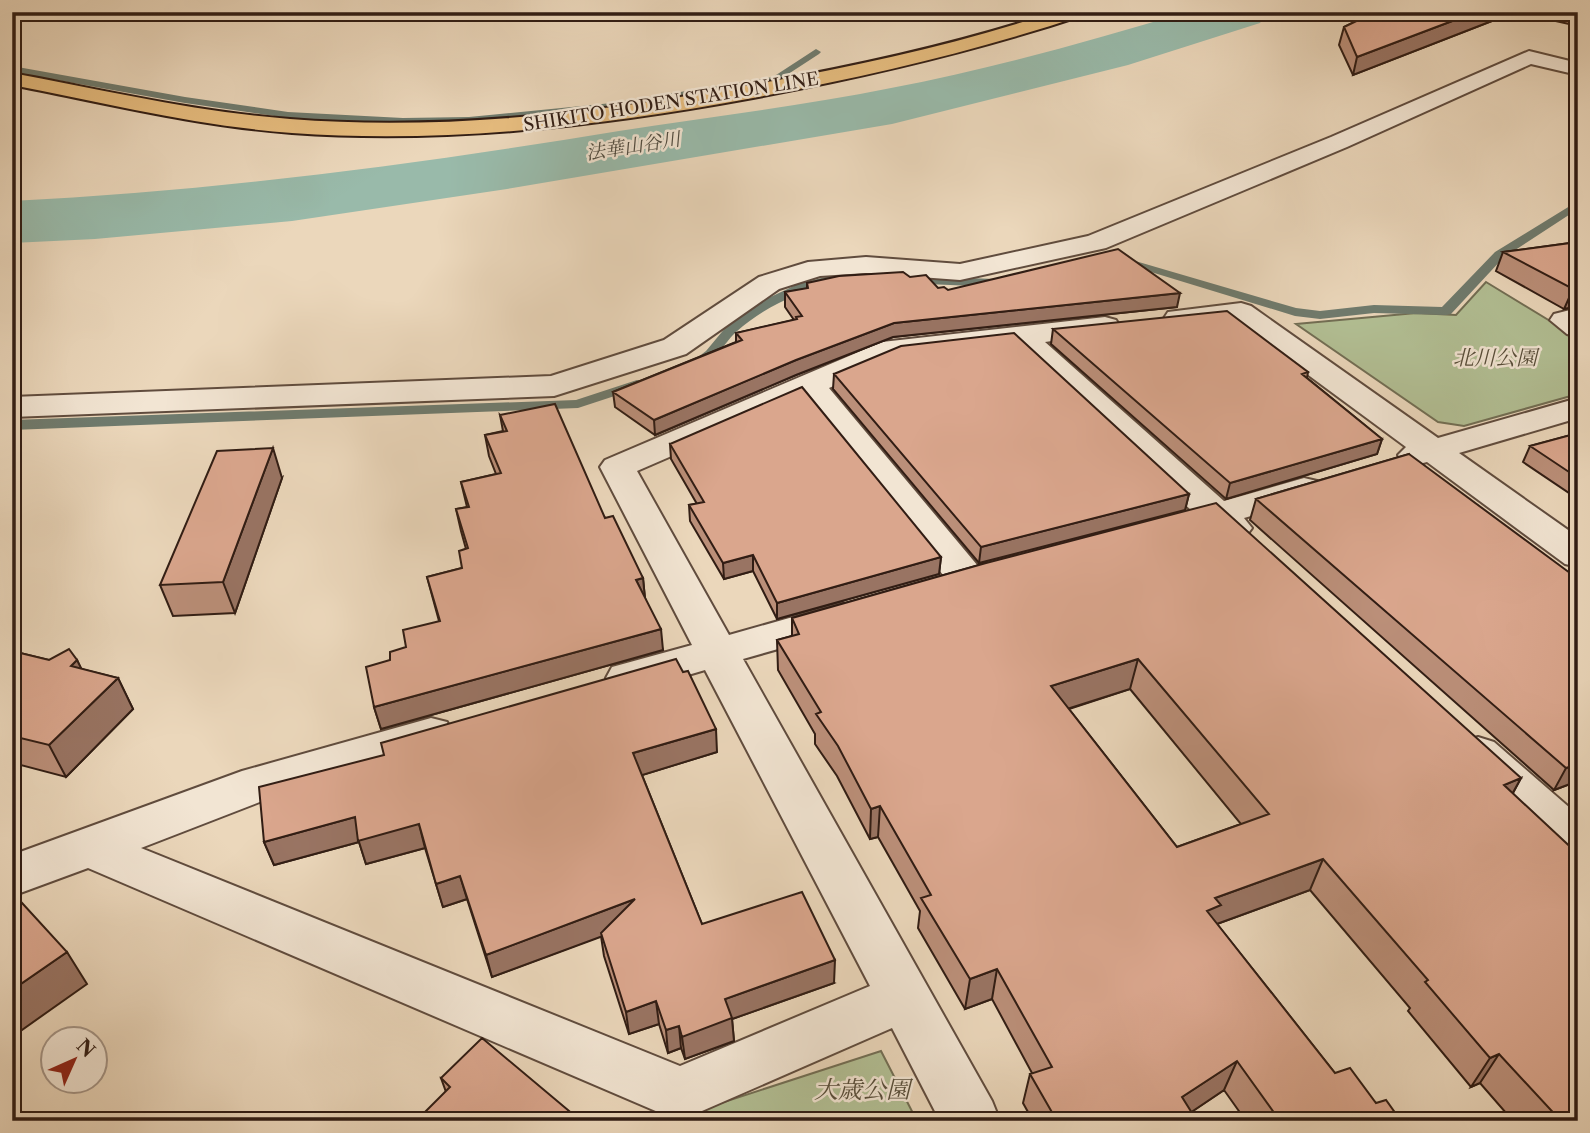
<svg xmlns="http://www.w3.org/2000/svg" width="1590" height="1133" font-family="'Libre Caslon Text','Noto Serif JP',serif">
	<rect width="100%" height="100%" fill="#ebd7bb"/>
	<filter id="stains"><feTurbulence type="fractalNoise" baseFrequency=".00286" numOctaves="4"/><feColorMatrix values="0 0 0 0 .2 0 0 0 0 .09 0 0 0 0 .02 0 0 0 .5 -.17"/></filter>
	<radialGradient id="worn" r=".72"><stop offset=".6" stop-color="#630" stop-opacity="0"/><stop offset="1" stop-color="#630" stop-opacity=".3"/></radialGradient>
	<path fill="#b2bf94" stroke="#726e54" stroke-width="2" d="M1486,282l92,56v56l-114,32 -26,-4 -142,-98 120,-11 40,2z
		M881,1051l36,70h-235l-1,-5z"/>
	<g fill="none" stroke-linecap="round" stroke-linejoin="round">
		<path fill="#6f7b6e" fill-rule="evenodd" d="M816,49l5,3 -2,2 -43,28 -164,27 -143,14 -66,1 -115,-6 -103,-15 -173,-31v-6l173,31 103,15 115,6 66,-1 143,-14 161,-26z
			M1578,201v8l-75,49 -52,56 -5,1 -72,-2 -54,6 -25,-3 -180,-55 6,-4 4,1 171,50 24,3 54,-6 68,2 53,-55z
			M829,276l5,1v6c-36,9 -70,24 -98,49 -14,13 -20,31 -40,36l-7,-4 17,-13 20,-24 34,-25 38,-18z
			M909,276l87,3 6,4 -6,4 -92,-4 -1,-3z
			M637,380l5,1 2,3 -2,3 -64,21 -566,22v-10l564,-20z"/>
		<path fill="#99baaa" fill-rule="evenodd" d="M1187,12h80l-7,11 -132,42 -236,59 -385,65 -215,32 -197,18 -83,4v-42c204,-10 406,-37 607,-70 91,-14 182,-25 272,-43 100,-19 199,-47 296,-76z"/>
		<defs>
			<path id="minor" d="M1529,51l49,12v12l-47,-11 -184,83 -241,101 -146,32 -94,-7 -46,3 -41,13 -93,65 -132,42 -542,21v-20l539,-21 113,-36 95,-63 49,-15 58,-5 94,7 128,-28 243,-99z
				M1241,303l10,3 187,132 140,-40v20l-119,35 119,84v30l-13,-3 -138,-102 -12,3 -12,-3 -5,-7 8,-8 -171,-126 -56,6 -11,-3 -4,-6 4,-6z
				M1578,308v29l-11,-3 -17,-14 4,-6z
				M1105,317l11,3 4,6 -4,6 -71,10 179,159 80,-23 13,3 5,8 -5,8 -73,21 8,10 -6,8c-15,4 -23,3 -35,-8l-34,9 -13,-3 -6,-8 6,-8 27,-8 -179,-165 -113,13 -70,30 154,184 6,9 -6,9 -14,4 -14,-4 -152,-191 -166,72 92,164 113,-32 14,4 6,10 -6,10 -113,32 249,442 8,20h-60l-48,-93 -213,93 -591,-253 -76,28v-41l230,-84 189,-53 16,4 6,12 -6,12 -177,52 -129,50 539,218 190,-80 -165,-316 -78,23 -15,-4 -6,-11 6,-11 80,-22 -92,-178 5,-7 277,-118z
				M1478,737l16,5 84,73v48l-17,-5 -99,-92 -7,-12 7,-12z"/>
			<path id="major" d="M1054,12h29l-2,4c-108,36 -217,61 -328,82 -152,28 -306,46 -461,35 -95,-7 -187,-30 -280,-48v-12c92,17 184,39 278,46 154,12 308,-6 460,-34 103,-18 205,-40 304,-73z"/>
		</defs>
		<use href="#minor" stroke="#604c3e" stroke-width="4"/>
		<use href="#major" stroke="#311d14" stroke-width="4"/>
		<use href="#minor" fill="#f2e5d3" fill-rule="evenodd"/>
		<use href="#major" fill="#e6bc7e" fill-rule="evenodd"/>
	</g>
	<path fill="#bb8f79" stroke="#311d14" stroke-width="2" fill-rule="evenodd" d="M1375,12h203v14l-63,-14 -162,63 -14,-30 5,-18z
		M1578,242v64l-14,3 -68,-38 7,-19z
		M910,277l28,11 10,2 229,17 -284,30 -97,38 -141,60 -40,-28 -2,-15 123,-50v-9l58,-13 -9,-13v-15l22,-3v-6z
		M1053,329l255,43 -1,6 75,61 -5,15 -151,45 -175,-155z
		M834,374l355,120 -4,16 -206,53 -146,-174z
		M500,415l105,103 38,60 2,20 18,52 -282,79 -7,-22 16,-47 49,-39 -12,-44 35,-9 4,-19 -5,-18 -5,-22 11,-2 -6,-25 35,-8 -7,-18 -4,-21 18,-4z
		M1578,433v66l-55,-37 7,-16z
		M670,444l271,113 -2,17 -162,45 -24,-48 -29,8 -34,-58 -1,-16 8,-1 -26,-45z
		M1409,454l169,327 -24,9 -304,-270 6,-21z
		M282,478l-47,135 -62,3 -13,-31z
		M986,563l535,215 -8,15 65,328h-65l-33,-38 -9,4 -63,-76 2,-3 -100,-118 -93,34 118,149 66,48h-155l-22,-31 -33,22 6,9h-164l-10,-18 7,-29 2,-1 -40,-74 -27,10 -47,-81 2,-17 -42,-74 -8,2 -33,-63 -22,-32v-10l-37,-64 -1,-30 15,-4v-18zM1130,689l111,135 -64,23 -108,-138z
		M12,651l37,9h28l4,9 37,9 15,31 -67,68 -45,-12 -9,9z
		M717,752l-75,23 60,149 132,59 -102,36 2,22 -49,18 -4,-11 -13,5 -9,-29 -30,10 -25,-78 -3,-20 -109,41 -25,-78 -24,8 -18,-59 -59,16 -7,-22 -85,23 -10,-23z
		M441,1078l140,43 -135,-29z"/>
	<path fill="#997463" stroke="#311d14" stroke-width="2" d="M1476,12h39l-162,63 4,-18z
		M1578,288v18l-14,3 9,-20z
		M1180,293l-3,14 -284,30 -97,38 -141,60 -1,-15 142,-60 98,-37z
		M1382,439l-5,15 -151,45 4,-16z
		M273,448l9,30 -47,135 -12,-31z
		M1189,494l-4,16 -206,53 2,-16z
		M753,555v16l-29,8 -1,-16z
		M941,557l-2,17 -162,45v-16z
		M643,578l2,21 -9,-19z
		M661,629l2,21 -282,79 -7,-22z
		M1138,659l-8,30 -85,27 6,-30z
		M77,660l16,32 -22,-26z
		M118,678l15,31 -67,68 -17,-32z
		M716,729l1,23 -81,25 -3,-24z
		M12,750l9,15 -9,9z
		M1578,764v17l-24,9 12,-22z
		M1521,778l-17,31v-24z
		M880,806l-2,31 -8,2 1,-30z
		M355,817l64,7 6,24 -59,16 -7,-22 -85,23 -10,-23z
		M1323,859l-13,31 -96,35 -7,-14 8,-13z
		M460,876l7,23 -24,8 -7,-23z
		M635,899l3,24 -146,54 -6,-22z
		M67,952l20,32 -75,53v-47z
		M835,960l-1,23 -102,36 2,22 -49,18 -3,-22 43,-38z
		M997,969l-5,30 -27,10 5,-30z
		M656,1001l3,23 -30,10 -3,-22z
		M679,1026l2,22 -13,5 -2,-23z
		M1499,1054l-19,29 -9,4 19,-29z
		M1237,1061l-13,29 -46,31 4,-24z"/>
	<path fill="#daa68d" stroke="#311d14" stroke-width="2" fill-rule="evenodd" d="M1375,12h101l-119,45 -13,-30z
		M1578,242v46l-5,1 -70,-37z
		M1118,249l62,44 -286,30 -98,37 -142,60 -41,-28 129,-52 -6,-7 61,-14 -1,-2 6,-1 -17,-24 23,-4 -1,-5 32,-7 64,-4 7,5 16,-2 12,13 6,-1 4,3z
		M1227,311l81,61 -6,2 80,65 -152,44 -177,-154z
		M1014,333l175,161 -208,53 -147,-173 67,-28z
		M802,387l139,170 -164,46 -24,-48 -30,8 -34,-58 15,-3 -34,-58z
		M555,404l50,114 8,-2 30,62 -7,2 25,49 -287,78 -8,-40 24,-7v-8l16,-5 -3,-17 37,-9 -13,-44 35,-9 -3,-17 9,-3 -12,-39 13,-2 -8,-25 40,-9 -16,-38 22,-4 -7,-16z
		M1578,433v45l-48,-32z
		M273,448l-50,134 -63,3 57,-134z
		M1409,454l165,122 4,-1v189l-12,4 -310,-269z
		M1216,503l305,275 -17,7 74,69v267h-17l-62,-67 -9,4 -65,-76 3,-2 -105,-121 -108,39 6,7 -14,6 128,162 15,-5 26,35 10,-3 15,21h-121l-43,-60 -55,36 15,24h-140l-27,-47 22,-7 -55,-98 -27,10 -49,-81 10,-3 -51,-89 -9,3 -33,-63 -22,-32 5,-2 -44,-72 22,-6 -7,-16 194,-55zM1138,659l131,155 -92,33 -126,-161z
		M69,649l8,11 -6,6 47,12 -69,67 -37,-9v-85l37,9z
		M676,659l7,13 5,-1 28,58 -83,24 69,171 100,-32 33,68 -110,39 7,19 -50,19 -3,-11 -13,4 -10,-29 -30,11 -25,-79 34,-34 -149,56 -26,-79 -24,8 -17,-60 -61,17 -3,-24 -91,25 -5,-55 125,-32 -3,-12z
		M12,892l55,60 -55,38z
		M482,1038l99,83h-165l34,-34 -9,-9z"/>
	<g text-anchor="middle" dominant-baseline="central" stroke-width="5" stroke-linejoin="round" paint-order="stroke">
		<g font-size="18" fill="#311d14" stroke="#f2e5d3">
			<text transform="translate(671 102) rotate(-9)">SHIKITO HODEN STATION LINE</text>
		</g>
		<g font-size="19" font-style="italic" fill="#504c41" stroke="#f2e5d3">
			<text transform="translate(633 146) rotate(-9)">法華山谷川</text>
		</g>
		<g font-size="21" font-style="italic" fill="#584e3a" stroke="#f2e5d3">
			<text x="1495" y="357">北川公園</text>
		</g>
		<g font-size="24" font-style="italic" fill="#584e3a" stroke="#f2e5d3">
			<text x="862" y="1089">大歳公園</text>
		</g>
	</g>
	<rect width="1590" height="1133" fill="none" stroke="#ebd7bb" stroke-width="42"/>
	<rect x="14" y="14" width="1562" height="1105" fill="none" stroke="#311d14" stroke-width="3.5"/>
	<rect x="21" y="21" width="1548" height="1091" fill="none" stroke="#311d14" stroke-width="2"/>
	<g transform="translate(74 1060) rotate(45)"><circle r="33" fill="#f2e5d3" stroke="#a59587" stroke-width="2"/>
	<path d="M0-5L12 26L0 18L-12 26Z" fill="#8f2418"/>
	<text y="-10" font-size="19" font-weight="bold" text-anchor="middle" fill="#311d14">N</text>
	</g>
	<rect width="100%" height="100%" filter="url(#stains)"/>
	<rect width="100%" height="100%" fill="url(#worn)"/>
</svg>
